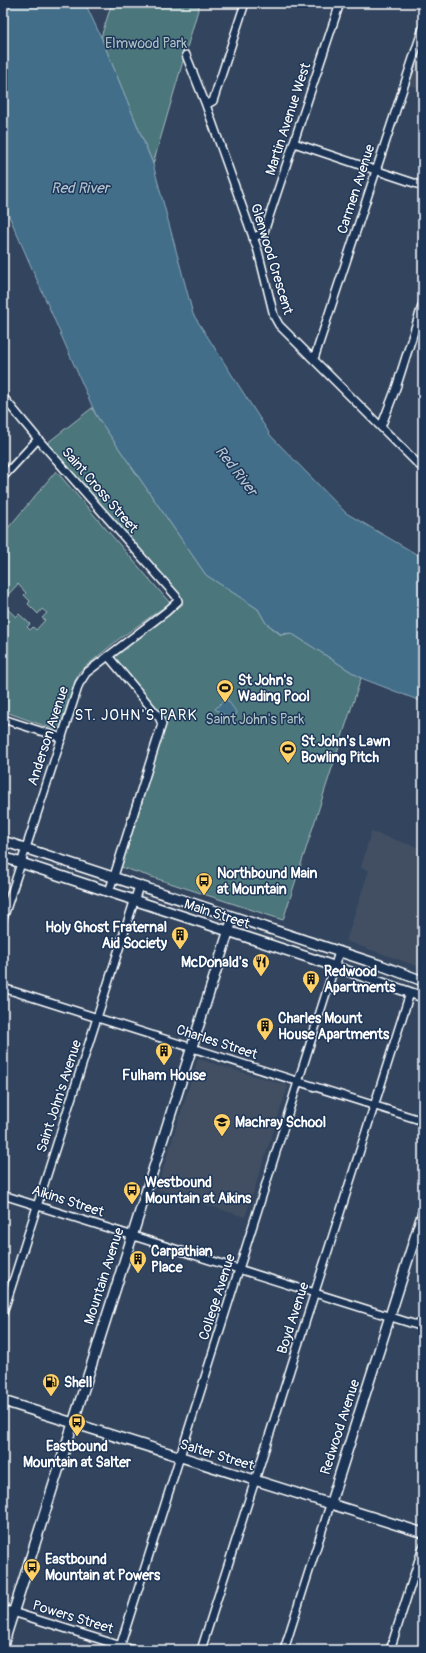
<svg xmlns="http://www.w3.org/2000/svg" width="426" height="1653" font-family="Pangolin,sans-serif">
	<rect width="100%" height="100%" fill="#33455e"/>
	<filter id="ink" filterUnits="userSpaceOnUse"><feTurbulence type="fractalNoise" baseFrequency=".025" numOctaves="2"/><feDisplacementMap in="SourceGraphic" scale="8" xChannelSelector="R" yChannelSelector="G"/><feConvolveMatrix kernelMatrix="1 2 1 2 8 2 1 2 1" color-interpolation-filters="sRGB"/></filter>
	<g filter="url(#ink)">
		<path fill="#425063" d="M423,26v63l-19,-6z
			M371,832l52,17v119l-77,-27 23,-71 -8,-2z
			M198,1059l90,27 -43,131 -88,-28z"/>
		<path fill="#4c767b" stroke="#a6babd" d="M112,3h88l-47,161 -52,-127z
			M92,408l4,7 110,160 52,34 8,14 15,12 10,-2 70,45 -78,242 -162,-53 45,-143 -53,-67 70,-53 -137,-160z
			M56,471l114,132 -51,36 -40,33 -4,9 -15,47 -4,2 -53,-19v-106l13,12 3,-3 11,10 -3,3 3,3 3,-3 3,3 9,-10 -3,-2 5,-5 -5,-4 -4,5 -10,-10 2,-3 -6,-6 2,-2 -8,-9 -15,16v-66z"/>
		<path fill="#436e8a" stroke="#8ea8b9" d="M3,3h82l16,34 52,127 40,150 78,122 75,77 77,45v144l-62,-24 -70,-45 -10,1 -15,-11 -8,-14 -52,-34 -110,-160 -93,-213z
			M226,698l11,15 -6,6 -16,-10z"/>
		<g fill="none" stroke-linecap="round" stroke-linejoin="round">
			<defs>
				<path id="minor" d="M186,55l20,50 52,146 16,65 5,9 140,140 4,2
					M206,105l7,-4 32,-98
					M294,143l129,43
					M253,238l11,-6 76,-229
					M314,359l109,-331
					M3,397l35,42 138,157 2,5 -12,11 -80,61 -7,11 -76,235
					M381,427l15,-39 27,-85
					M3,477l35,-38
					M108,656l51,61 3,7 -53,168
					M3,719l59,19
					M3,988l420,133
					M3,1195l420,132
					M3,1313l136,-427
					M3,1609l131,41
					M119,1650l220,-698
					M201,1650l209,-657
					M284,1650l46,-145
					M390,1650l33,-103"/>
				<path id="major" d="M3,841l377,124 43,16
					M3,857l307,101 113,39
					M3,1401l420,132
					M330,1505l93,-293
					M3,1645l230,-728"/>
			</defs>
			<use href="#minor" stroke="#fff" stroke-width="10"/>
			<use href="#major" stroke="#fff" stroke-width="12"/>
			<use href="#minor" stroke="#1d3557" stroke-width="7"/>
			<use href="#major" stroke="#1d3557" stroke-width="9"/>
		</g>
	</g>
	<defs>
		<symbol id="stadium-pin" viewBox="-11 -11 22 30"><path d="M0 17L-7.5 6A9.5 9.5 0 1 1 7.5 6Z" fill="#ffd166" stroke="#1d3557"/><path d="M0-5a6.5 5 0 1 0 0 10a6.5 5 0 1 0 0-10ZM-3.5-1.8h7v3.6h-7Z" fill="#111"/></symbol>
		<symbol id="bus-pin" viewBox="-11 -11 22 30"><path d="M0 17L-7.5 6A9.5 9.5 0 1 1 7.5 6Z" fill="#ffd166" stroke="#1d3557"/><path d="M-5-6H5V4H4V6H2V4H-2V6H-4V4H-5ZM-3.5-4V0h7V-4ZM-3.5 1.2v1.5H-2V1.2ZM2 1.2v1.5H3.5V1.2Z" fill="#111"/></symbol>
		<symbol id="building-pin" viewBox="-11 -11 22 30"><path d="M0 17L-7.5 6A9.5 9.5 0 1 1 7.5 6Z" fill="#ffd166" stroke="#1d3557"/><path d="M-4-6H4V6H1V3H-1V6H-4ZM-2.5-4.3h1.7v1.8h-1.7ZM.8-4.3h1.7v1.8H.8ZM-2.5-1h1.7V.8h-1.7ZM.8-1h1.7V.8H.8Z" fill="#111"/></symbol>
		<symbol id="restaurant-pin" viewBox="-11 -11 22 30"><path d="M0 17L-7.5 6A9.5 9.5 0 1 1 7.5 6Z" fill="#ffd166" stroke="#1d3557"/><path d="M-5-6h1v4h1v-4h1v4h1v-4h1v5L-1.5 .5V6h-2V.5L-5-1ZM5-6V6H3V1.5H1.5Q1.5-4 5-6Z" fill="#111"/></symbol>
		<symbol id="school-pin" viewBox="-11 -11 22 30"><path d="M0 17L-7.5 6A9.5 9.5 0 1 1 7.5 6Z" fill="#ffd166" stroke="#1d3557"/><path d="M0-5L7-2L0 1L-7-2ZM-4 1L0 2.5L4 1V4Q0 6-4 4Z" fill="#111"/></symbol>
		<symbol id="fuel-pin" viewBox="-11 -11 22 30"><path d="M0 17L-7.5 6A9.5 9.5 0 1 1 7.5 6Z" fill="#ffd166" stroke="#1d3557"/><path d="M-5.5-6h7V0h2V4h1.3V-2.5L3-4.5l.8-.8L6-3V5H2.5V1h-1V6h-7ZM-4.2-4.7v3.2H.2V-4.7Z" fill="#111"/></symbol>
	</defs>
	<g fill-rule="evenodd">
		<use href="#stadium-pin" x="215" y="678" width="20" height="27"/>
		<use href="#stadium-pin" x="278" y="739" width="20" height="27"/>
		<use href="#bus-pin" x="194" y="871" width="20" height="27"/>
		<use href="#building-pin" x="170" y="925" width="20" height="27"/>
		<use href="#restaurant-pin" x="251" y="952" width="20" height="27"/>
		<use href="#building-pin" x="301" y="969" width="20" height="27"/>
		<use href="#building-pin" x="255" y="1016" width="20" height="27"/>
		<use href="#building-pin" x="154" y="1041" width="20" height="27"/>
		<use href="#school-pin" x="212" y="1112" width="20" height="27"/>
		<use href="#bus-pin" x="122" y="1180" width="20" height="27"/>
		<use href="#building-pin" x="128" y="1249" width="20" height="27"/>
		<use href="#fuel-pin" x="41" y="1372" width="20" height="27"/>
		<use href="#bus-pin" x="67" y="1412" width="20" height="27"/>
		<use href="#bus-pin" x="22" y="1557" width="20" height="27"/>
	</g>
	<g text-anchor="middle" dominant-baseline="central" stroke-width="3" stroke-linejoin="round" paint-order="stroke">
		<g font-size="14" fill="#aec1c4" stroke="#1d3557">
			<text x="146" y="43">Elmwood Park</text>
			<text x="255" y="719">Saint John's Park</text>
		</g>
		<g font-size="14" fill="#fff" stroke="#1d3557">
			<text transform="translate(288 119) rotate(-72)">Martin Avenue West</text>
			<text transform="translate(356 189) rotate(-72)">Carmen Avenue</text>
			<text transform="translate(272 259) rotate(73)">Glenwood Crescent</text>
			<text transform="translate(100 490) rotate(49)">Saint Cross Street</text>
			<text transform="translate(48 736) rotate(-72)">Anderson Avenue</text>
			<text transform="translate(217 914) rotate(18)">Main Street</text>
			<text transform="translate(217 1042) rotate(18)">Charles Street</text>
			<text transform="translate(59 1096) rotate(-72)">Saint John's Avenue</text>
			<text transform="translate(68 1201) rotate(18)">Aikins Street</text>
			<text transform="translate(104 1276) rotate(-72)">Mountain Avenue</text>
			<text transform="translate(217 1297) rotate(-72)">College Avenue</text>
			<text transform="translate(293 1318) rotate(-72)">Boyd Avenue</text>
			<text transform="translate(340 1427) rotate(-72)">Redwood Avenue</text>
			<text transform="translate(217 1455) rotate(17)">Salter Street</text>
			<text transform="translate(73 1617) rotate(17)">Powers Street</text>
		</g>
		<g font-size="14" font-weight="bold" fill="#fff" stroke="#1d3557" text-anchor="start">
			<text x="238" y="680">St John's<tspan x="238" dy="16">Wading Pool</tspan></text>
			<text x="301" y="741">St John's Lawn<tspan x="301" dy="16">Bowling Pitch</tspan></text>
			<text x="217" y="873">Northbound Main<tspan x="217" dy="16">at Mountain</tspan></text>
			<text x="167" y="927" text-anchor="end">Holy Ghost Fraternal<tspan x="167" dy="16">Aid Society</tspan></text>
			<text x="248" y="962" text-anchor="end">McDonald's</text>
			<text x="324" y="971">Redwood<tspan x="324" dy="16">Apartments</tspan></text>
			<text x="278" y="1018">Charles Mount<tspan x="278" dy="16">House Apartments</tspan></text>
			<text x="164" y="1075" text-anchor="middle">Fulham House</text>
			<text x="235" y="1122">Machray School</text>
			<text x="145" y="1182">Westbound<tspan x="145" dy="16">Mountain at Aikins</tspan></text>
			<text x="151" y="1251">Carpathian<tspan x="151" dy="16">Place</tspan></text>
			<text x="64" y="1382">Shell</text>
			<text x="77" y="1446" text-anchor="middle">Eastbound<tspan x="77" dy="16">Mountain at Salter</tspan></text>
			<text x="45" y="1559">Eastbound<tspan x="45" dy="16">Mountain at Powers</tspan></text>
		</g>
		<g font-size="15" font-style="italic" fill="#b4c5d0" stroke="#1d3557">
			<text x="80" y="188">Red River</text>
			<text transform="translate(236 471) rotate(52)">Red River</text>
		</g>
		<g font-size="15" letter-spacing="1" fill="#fff" stroke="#1d3557">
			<text x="136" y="715">ST. JOHN'S PARK</text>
		</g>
	</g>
	<rect width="426" height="1653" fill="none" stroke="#1d3557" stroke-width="16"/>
	<rect x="8" y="8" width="410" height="1637" fill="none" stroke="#fff" stroke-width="1.5" filter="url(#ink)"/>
</svg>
